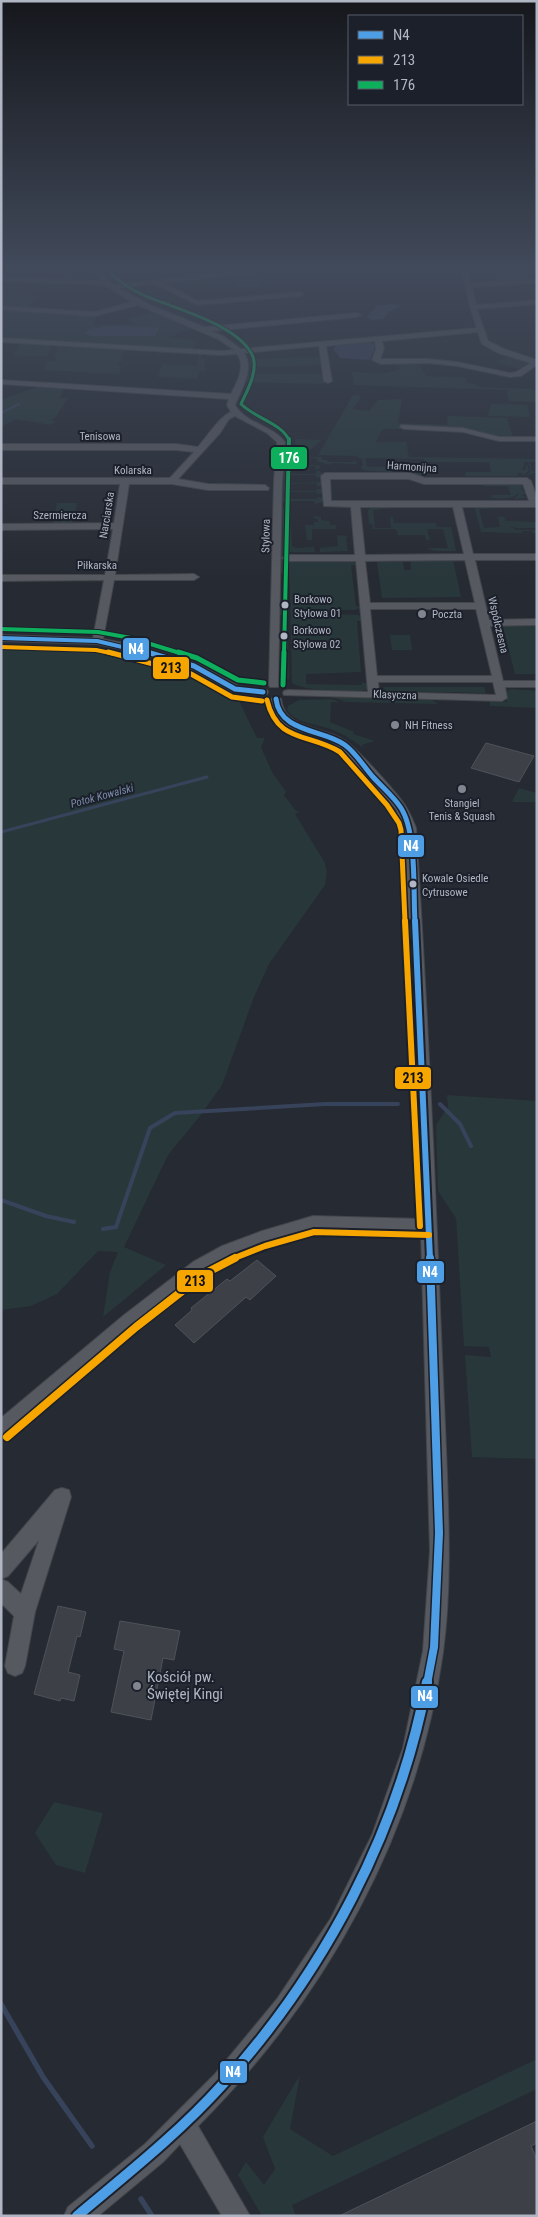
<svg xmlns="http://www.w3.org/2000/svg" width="538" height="2217" font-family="'Roboto Condensed',sans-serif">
	<rect width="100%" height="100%" fill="#262a32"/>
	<path fill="#28373a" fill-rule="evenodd" d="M470,270h25l3,4 17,-2 9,10 -22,1 -9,-9 -21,2z
		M255,273l7,12 -22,2 -7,-12z
		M1,294l38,2 -12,13 -26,-1z
		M4,311l92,5 -4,9 44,-1 -9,-5 25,-7 40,16 -25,10 30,2 -5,10 -191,-12v-23zM107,326l48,10h-62l-8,-3 7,-4z
		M21,343l29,2 2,1 -5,10 -4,1 -30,-2z
		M62,345l61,4 2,2 -4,10 -3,1 -1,3 5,1 -3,8 -76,-4 4,-9h7l2,-3 -2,-2 5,-10z
		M197,354l5,1 -1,4h5l-2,7 2,1 -1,4h-6l-2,8 -39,-2 4,-13 35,2 2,-10z
		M507,356l22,6v2l-9,5 -25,-7z
		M322,357l1,8 -73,2v-8z
		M395,363h23l8,13 41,2 -1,5 9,1 4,3 53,2 5,2v11l-28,-1 -2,-11 -153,-5 -2,-13 31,2 18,-5z
		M248,374h75l2,10 -79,-2z
		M43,385l21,4 -5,9h9l-12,19 -5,3 5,1 -5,4 -36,-6 -14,8v-27z
		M353,395l8,1 -8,13 16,2 9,-11 24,-1 -4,24 49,2 1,-9 59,2 6,19h-18l-27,-8 -54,-3 -1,3h-30l-7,13h30l3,15 128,2v3h-8l3,9 5,1 -11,4 5,-5 -3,-9h-4l-1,7 -2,1h5v-7l3,7 -6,6 -1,-3h-4v3h-53l1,-4h25l-2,-10h-61l2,12h-8l-1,2 -25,-4 4,-4h25l-1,-9 -59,-1 2,9h29l-4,5 -28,-2 -4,-3 3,-1 -1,-7 -6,-3 -38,-1z
		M491,404l36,1 3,12 -42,-1z
		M300,439l22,1c-8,6 -14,16 -26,10l-1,-10z
		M284,457h38v3h5l1,2h25l2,-2 2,4 -26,-1 -2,2 -12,-4v-3h-31l1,8 33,-1 -1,4h-3l-1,-3 -28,1v7h29v-3h4l4,4 -1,2 -7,1v-3h-29l1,8 35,-1 -2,4h-4l-1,-3 -29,1v7h30v-2h4l2,4 -6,1v-2h-33v7h33v-2l6,1v4l-8,2 -1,-3h-30l-1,3v-38l3,-1v-7z
		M514,483l9,3 -2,2 5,6 -5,1 5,2 -2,1 -10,1 6,-6c-8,6 -17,6 -28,5l-1,-3h20l-3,-9h-25v-2z
		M57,503h20l-5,21h-19z
		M281,508h3l2,65h-6z
		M371,508h23l-21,2 2,18h16l-1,-11h3l1,6h48h-6v4h15l5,24h-21l-9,-3h22l-5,-19h-16l3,11h-4l-1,-5h-27l-2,-6h-23l-1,-5h-3l-1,-14z
		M476,508h27l-24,1 5,19 16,-1 -2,-10h6l2,4 30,1 1,6h-21l-7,-2 7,4h21v3h-5v-2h-10v2l-41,-1 -6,-23z
		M314,516l7,1v3l8,1 1,4h6v4h-24v11h-5l-2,-15h9v-3h4v-3l-4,-1z
		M287,525h4l1,21 4,2 18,-1 1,5h-27z
		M337,535l13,1 -4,1 2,14 -28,1v-4l18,-2z
		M289,560h61l6,3v2h-5l5,41 6,1 -7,3h-23v4l27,1 5,6h-7l4,51 -55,2v10l56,1v-3l5,2v6c-14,3 -64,1 -75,-7z
		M410,560h43l8,37 -79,1 -5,-36h26l1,8h7z
		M279,608h8l2,70 -3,2 -3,-20v-43l-4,-3z
		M537,625v49h-22l-12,-48z
		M390,635h20l2,15h-20z
		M21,646l76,4 56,10 39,15 36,20 24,3 -13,3 18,37h8l-4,9 11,25 14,20 -2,3 12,16 4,1 -5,2 30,49 2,9 -2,13 -56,79 -15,33 -32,88 -22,31 -32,39 -44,92 42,18 -63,52 7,-45 8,-20 -20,-1 -41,43 -26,12 -30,4v-662z
		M383,687h101l2,6 -100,-2z
		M511,689l26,2v17l-47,-2v-5l17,1 -2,-10z
		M332,697l100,3 6,4 -92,-2z
		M331,699l9,3h-9l-1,20 24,10 -1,2 22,7 -13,4 2,3c-11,-7 -20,-14 -31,-18 -17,-7 -35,-5 -46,-20l1,-4 11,-6z
		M519,788l18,5v9h-25z
		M447,1095l90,6v358l-65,-2 -7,-102 26,2 -2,-10 -25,-1 -8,-128 -18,-27 -2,-66 12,-18z
		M54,1802l49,11 -18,60 -29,-8 -21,-32z
		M537,2059v30l-245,116 4,11h-34l-24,-41 8,-13 18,23 11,-16 -12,-32 37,-62 -10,54 43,27z"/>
	<path fill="#37435a" d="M392,304l9,2 -11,5 -7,8 -11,1 -5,-3 10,-11z
		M107,326l46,1 6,1 -4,8h-63l-8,-3 8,-4z
		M369,342l7,3 -6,14 -2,1 -28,-2 -7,-9 4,-4z"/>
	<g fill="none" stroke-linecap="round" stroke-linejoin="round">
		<path stroke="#37435a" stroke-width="2" d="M1,413l18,-9"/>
		<path stroke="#37435a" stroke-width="3" d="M1,832l206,-55"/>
		<path stroke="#37435a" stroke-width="4" d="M440,1104l20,20 11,22
			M1,1200l45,16 28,6
			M103,1229l13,-2 34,-99 25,-15 150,-9h73"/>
		<path stroke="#37435a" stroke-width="5.5" d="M1,2004l42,73 49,69
			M141,2199l11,17"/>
	</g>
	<path fill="#3d4147" stroke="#4e5259" d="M486,743l48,13 -15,26 -48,-14z
		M257,1260l19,16 -26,24 -4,-3 -52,46 -19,-18 17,-15 -1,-2 36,-29 3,2z
		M58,1606l28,6 -6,25 -3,-1 -9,36 12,3 -6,26 -13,-3 -1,3 -26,-7z
		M120,1621l60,10 -6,29 -11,-2 -12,62 -40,-8 13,-61 -10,-2z
		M537,2121v22l-6,3 6,14v56h-198z"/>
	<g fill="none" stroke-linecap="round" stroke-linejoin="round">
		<defs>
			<path id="minor" d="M93,270h7l13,15 133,-15h26l-108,13 34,18 103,-9 3,2 -3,2 -104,9 -42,-21 -37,4 32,17 54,22 153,-14 4,2 -4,2 -146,14 12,5 18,13 236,-21 -7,-21 -8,-37h6l3,13 66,-4v4l-65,4 4,18 61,-5v4l-60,5 11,32 16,8 33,11v5l-16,11 -11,1 -53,-11 -29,-3 -47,1 -9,-4 4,-11 -1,-8 -49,5 6,35 -4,2 -4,-2 -5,-35 -75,7c11,15 -3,37 -9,52 11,19 37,20 50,37l-3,40 -4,205h-8l-1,-2 5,-203 3,-40 -10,-9 -32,-17 -6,3 -9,14 -42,46 30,5 57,1 4,3 -1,2h-60l-36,-6h-43l-14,91 79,-1 5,3 -5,3h-80l-11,59 30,6 65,19 40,22 29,4 1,2 -1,2 -36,-3 -41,-23 -63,-18 -30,-6 -96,-3v-6l92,3 11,-58 -103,1v-6h104l8,-46 -112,1v-6l113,-1 6,-39h-119v-6h169l24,-26 -18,-2h-175v-6h175l22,3c9,-10 21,-30 33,-35l-4,-7 2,-6 -228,-15v-4l230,14c6,-11 15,-28 6,-40l-17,1 -219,-13v-4l219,13 14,-1 -16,-11 -80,-34 -43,11 -94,-6v-4l94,6 37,-10 -28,-17 -103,-4v-4l100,4zM478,332l4,12 16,9 33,10 -15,9 -6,1 -53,-11 -29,-3h-48l4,-10 -2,-8z
				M401,425l62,3 36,9h38v4h-38l-36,-9 -59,-3 -4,-2z
				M410,473l15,5h102l4,3 6,17v9h-75l11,47h64v6h-62l14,60 48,-1v6l-47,1 13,55h34v6h-32l2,11 -5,3 -218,-6 -1,-2 1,-2 4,-1 80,2 -12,-131h-69l-5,-3 5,-3h68l-4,-48 -27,-1 -3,-30 4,-3zM330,479h79l15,5h99l6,17h-198zM360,507h93l11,47 -99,1zM465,560l10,43h-105l-5,-42zM370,609h106l16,67h-115zM378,682h115l3,13 -117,-3z
				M276,696l5,3c3,31 42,27 63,41 12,7 54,54 62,67 4,6 7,14 10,21 10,160 18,320 24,481 2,55 5,110 7,165 2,59 4,119 -4,178 -25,181 -117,346 -245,474l52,90h-28l-42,-72 -17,18 -65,54h-34l4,-9 77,-63 70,-70 62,-75 54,-81 41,-83 31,-87 20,-97 7,-100 -9,-318 -108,-3 -49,14 -30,12 -29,16 -69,53 -129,111 -6,3v-21l123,-103 69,-53 29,-16 40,-15 51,-15 108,3 -4,-136 -13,-255 -8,-19 -54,-61 -15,-9 -30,-9 -15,-7 -11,-15v-9z
				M62,1488l7,2 2,7 -36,115 -10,54 -3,7 -7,3 -7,-3 -3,-7 9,-50 -13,-13v-24l7,3 13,12 18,-54 -31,36 -7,3v-25l54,-64z"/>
		</defs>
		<use href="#minor" stroke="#42454a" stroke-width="2"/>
		<use href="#minor" fill="#575960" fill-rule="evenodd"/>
		<defs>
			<path id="bus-1-far4" d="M1,638l96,3 55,13"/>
			<path id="bus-1-far3" d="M147,652l47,14 41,23 28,3
				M276,699c4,34 47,30 69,46 11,8 19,22 28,32 9,10 21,20 28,31 16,25 12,83 14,114"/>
			<path id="bus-1-far2" d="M415,921l15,338"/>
			<path id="bus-1-far1" d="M427,1684l7,-37 5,-114 -9,-275"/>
			<path id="bus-1" d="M77,2216c50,-42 102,-83 146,-132 102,-113 175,-251 204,-402"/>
			<path id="bus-2-far3" d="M1,647l95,3 19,4"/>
			<path id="bus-2-far2" d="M108,652l83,22 41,23 30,4
				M267,700c10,43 42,33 73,52l47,53 12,18 2,7 4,92"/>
			<path id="bus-2-far1" d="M405,921l15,305
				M232,1259l33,-13 49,-14 115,3"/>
			<path id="bus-2" d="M7,1437l129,-110 68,-53 31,-16"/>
			<path id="bus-3-far2" d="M107,270c11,10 21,18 34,24 30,14 99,30 112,63 5,15 -6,34 -12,47 14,14 40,19 48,36"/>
			<path id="bus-3-far1" d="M1,629l97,3 33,6 52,16
				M284,654l5,-215"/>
			<path id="bus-3" d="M178,652l19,6 41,22 26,3
				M283,685l1,-33"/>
		</defs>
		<use href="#bus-1-far4" stroke="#1b202b" stroke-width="6"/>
		<use href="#bus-1-far3" stroke="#1b202b" stroke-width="8"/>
		<use href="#bus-1-far2" stroke="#1b202b" stroke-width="10"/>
		<use href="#bus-1-far1" stroke="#1b202b" stroke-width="11"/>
		<use href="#bus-1" stroke="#1b202b" stroke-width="14"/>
		<use href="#bus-2-far3" stroke="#1b202b" stroke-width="6"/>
		<use href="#bus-2-far2" stroke="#1b202b" stroke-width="8"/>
		<use href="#bus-2-far1" stroke="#1b202b" stroke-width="10"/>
		<use href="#bus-2" stroke="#1b202b" stroke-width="11"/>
		<use href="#bus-3-far2" stroke="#1b202b" stroke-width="5"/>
		<use href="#bus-3-far1" stroke="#1b202b" stroke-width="6"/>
		<use href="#bus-3" stroke="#1b202b" stroke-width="8"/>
		<use href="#bus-1-far4" stroke="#4d9ee5" stroke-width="4"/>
		<use href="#bus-1-far3" stroke="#4d9ee5" stroke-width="5"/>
		<use href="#bus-1-far2" stroke="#4d9ee5" stroke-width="6"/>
		<use href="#bus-1-far1" stroke="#4d9ee5" stroke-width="8"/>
		<use href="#bus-1" stroke="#4d9ee5" stroke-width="10"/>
		<use href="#bus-2-far3" stroke="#f7a600" stroke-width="4"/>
		<use href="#bus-2-far2" stroke="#f7a600" stroke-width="5"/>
		<use href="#bus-2-far1" stroke="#f7a600" stroke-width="6"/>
		<use href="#bus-2" stroke="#f7a600" stroke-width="8"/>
		<use href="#bus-3-far2" stroke="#0daf5c" stroke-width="3"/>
		<use href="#bus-3-far1" stroke="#0daf5c" stroke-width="4"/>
		<use href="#bus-3" stroke="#0daf5c" stroke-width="5"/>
	</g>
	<linearGradient id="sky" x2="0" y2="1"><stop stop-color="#15171c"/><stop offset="0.46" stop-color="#414a5a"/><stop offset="1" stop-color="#414a5a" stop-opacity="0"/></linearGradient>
	<rect width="538" height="581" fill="url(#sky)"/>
	<g fill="#b0b6c3" stroke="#1b202b" stroke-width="2">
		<circle cx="285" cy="605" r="4.5"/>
		<circle cx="284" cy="636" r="4.5"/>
		<circle cx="413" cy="884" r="4.5"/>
	</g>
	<g fill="#808590" stroke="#1b202b" stroke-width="2">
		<circle cx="422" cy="614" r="5"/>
		<circle cx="395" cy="725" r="5"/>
		<circle cx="462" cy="789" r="5"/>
		<circle cx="137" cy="1686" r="5"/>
	</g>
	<g text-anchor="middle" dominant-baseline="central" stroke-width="4" stroke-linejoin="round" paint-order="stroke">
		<g font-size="11" fill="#b0b6c3" stroke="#1b202b">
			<text x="100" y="436">Tenisowa</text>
			<text transform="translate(412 467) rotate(4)">Harmonijna</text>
			<text x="133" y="470">Kolarska</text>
			<text x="60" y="515">Szermiercza</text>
			<text transform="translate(107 515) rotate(-81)">Narciarska</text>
			<text transform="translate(266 536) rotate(-89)">Stylowa</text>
			<text x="97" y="565">Piłkarska</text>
			<text transform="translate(498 625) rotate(77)">Współczesna</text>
			<text transform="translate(395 695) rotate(2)">Klasyczna</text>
		</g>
		<g font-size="11" fill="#b0b6c3" stroke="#1b202b" text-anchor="start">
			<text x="294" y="599">Borkowo<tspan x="294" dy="14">Stylowa 01</tspan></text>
			<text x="293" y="630">Borkowo<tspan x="293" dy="14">Stylowa 02</tspan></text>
			<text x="422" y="878">Kowale Osiedle<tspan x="422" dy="14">Cytrusowe</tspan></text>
		</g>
		<g font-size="11" fill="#b0b6c3" stroke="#1b202b" text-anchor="start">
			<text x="432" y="614">Poczta</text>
			<text x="405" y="725">NH Fitness</text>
			<text x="462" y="803" text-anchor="middle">Stangiel<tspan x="462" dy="13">Tenis &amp; Squash</tspan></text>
		</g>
		<g font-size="11" font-style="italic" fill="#7b8ba9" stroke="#1b202b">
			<text transform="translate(102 796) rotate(-15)">Potok Kowalski</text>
		</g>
		<g font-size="15" fill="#b0b6c3" stroke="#1b202b" text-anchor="start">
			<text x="147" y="1677">Kościół pw.<tspan x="147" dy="17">Świętej Kingi</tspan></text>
		</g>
	</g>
	<g stroke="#1b202b" stroke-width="2">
		<rect x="270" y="446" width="38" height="24" rx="5" fill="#0daf5c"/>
		<rect x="122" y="637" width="28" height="24" rx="5" fill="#4d9ee5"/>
		<rect x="152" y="656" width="38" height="24" rx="5" fill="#f7a600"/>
		<rect x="397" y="834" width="28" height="24" rx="5" fill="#4d9ee5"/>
		<rect x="394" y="1066" width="38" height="24" rx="5" fill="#f7a600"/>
		<rect x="416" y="1260" width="29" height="24" rx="5" fill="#4d9ee5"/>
		<rect x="176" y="1269" width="38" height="24" rx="5" fill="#f7a600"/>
		<rect x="410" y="1685" width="29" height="24" rx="5" fill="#4d9ee5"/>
		<rect x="219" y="2060" width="29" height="24" rx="5" fill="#4d9ee5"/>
	</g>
	<g font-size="14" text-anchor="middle" font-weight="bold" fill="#fff">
		<text x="289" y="463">176</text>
		<text x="136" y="654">N4</text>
		<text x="411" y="851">N4</text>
		<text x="430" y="1277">N4</text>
		<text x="425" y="1701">N4</text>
		<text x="233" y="2077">N4</text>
	</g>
	<g font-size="14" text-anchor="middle" font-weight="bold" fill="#111">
		<text x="171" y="673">213</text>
		<text x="413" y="1083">213</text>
		<text x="195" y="1286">213</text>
	</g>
	<rect width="538" height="2217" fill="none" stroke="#b0b6c3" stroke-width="5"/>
	<rect x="348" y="15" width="175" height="90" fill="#1b202b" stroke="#575c68"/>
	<rect x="358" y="31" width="25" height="8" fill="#4d9ee5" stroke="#575c68"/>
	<text x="393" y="40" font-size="15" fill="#b0b6c3">N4</text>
	<rect x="358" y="56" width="25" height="8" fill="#f7a600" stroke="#575c68"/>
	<text x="393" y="65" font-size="15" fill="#b0b6c3">213</text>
	<rect x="358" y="81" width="25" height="8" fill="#0daf5c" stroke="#575c68"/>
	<text x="393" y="90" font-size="15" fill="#b0b6c3">176</text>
</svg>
